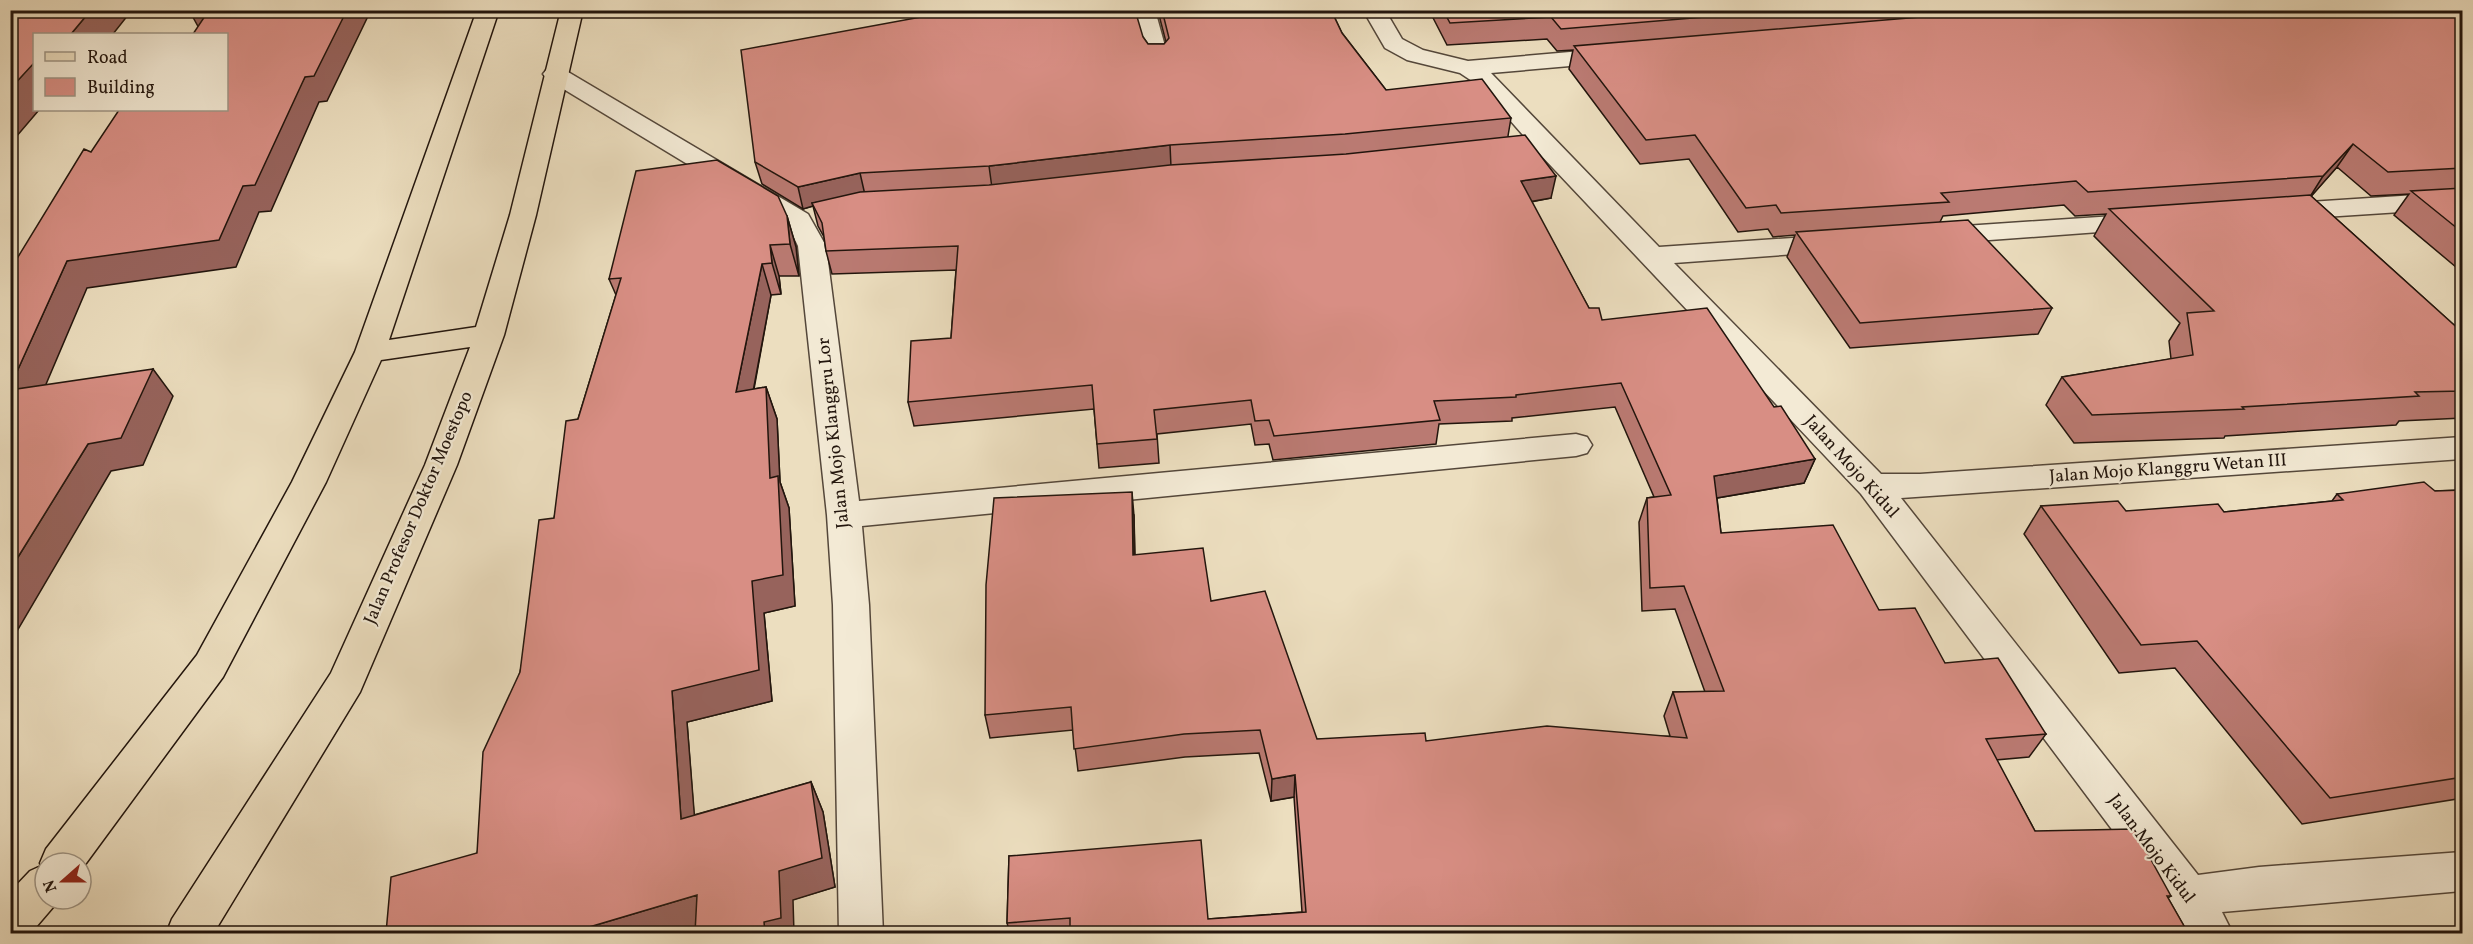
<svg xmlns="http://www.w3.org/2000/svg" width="2473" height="944" font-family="Vollkorn,serif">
	<rect width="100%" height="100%" fill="#ecdebf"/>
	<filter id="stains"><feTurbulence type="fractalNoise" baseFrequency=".00333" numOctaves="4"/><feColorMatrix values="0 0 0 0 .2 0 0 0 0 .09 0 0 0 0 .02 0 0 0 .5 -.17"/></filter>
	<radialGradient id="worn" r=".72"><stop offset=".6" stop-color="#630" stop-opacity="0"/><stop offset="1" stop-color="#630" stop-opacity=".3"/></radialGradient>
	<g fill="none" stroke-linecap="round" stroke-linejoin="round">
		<defs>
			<path id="minor" d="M1133,10h22l13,47 -3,5h-16l-3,-5z
				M1363,10h22l17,29 21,11 45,11 148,-13 8,2 3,5 -3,5 -8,2 -125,11 168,174 177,-12 10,2 4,6 -4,6 -10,2 -162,12 207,211h39l542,-37v22l-561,39 297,377 61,-8 203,-15v39l-240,21 11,22h-47l-13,-23 -312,-417 -325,-344 -55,-63 -21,-14 -53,-13 -22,-12z
				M555,67l8,2 245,145 18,32 33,255 717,-67 11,3 5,8 -5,8 -11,3 -714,70 7,79 14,329h-44l-6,-329 -6,-90 -29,-269 -10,-21 -241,-146 -4,-5 4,-5z
				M2462,192v16l-183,12 -9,-2 -4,-6 4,-6 9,-2z
				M2144,214l9,2 4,6 -4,6 -218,16 -10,-2 -4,-6 4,-6 10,-2z"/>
			<path id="major" d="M477,10h22l-110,330 87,-13 34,-112 51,-205h22l-47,205 -32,120 -47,130 -97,227 -147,242h-47l6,-15 159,-246 94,-208 45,-118 -89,13 -55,122 -103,195 -142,193v-7h-36v36h15l-30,35h-20v-42l20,-21 11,-5 -1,-3 6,-14 151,-194 95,-173 63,-130z"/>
		</defs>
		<use href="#minor" stroke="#54473a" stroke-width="3"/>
		<use href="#major" stroke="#22150d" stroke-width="3"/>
		<use href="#minor" fill="#f3ead5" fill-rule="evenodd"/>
		<use href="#major" fill="#ecdebf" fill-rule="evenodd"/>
	</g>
	<path fill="#ba7a72" stroke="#22150d" stroke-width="1.5" d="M1159,10h172l11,23 44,57 125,28 -3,18 43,62 -20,4 58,106 13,12 172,87 41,52 -11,24 -87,15 4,35 158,77 66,53 101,71 -17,23 -33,3 39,71 136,65 -3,2 20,35h-1178l-3,-10 2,-67 199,63 94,-7 -8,-115 -23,4 -12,-48 -74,4 -107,14 -5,-41 -83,8 -5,-23 149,-199 1,39 76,46 106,138 109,2 244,-5 -6,-20 9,-24h32l-30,-83 -33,2 -3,-89 8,-24 7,-1 -39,-90 -103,11v3l-73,3 -3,20 -163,16 -4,-16 -14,1 -4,-21 -94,10 2,29 -60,5 -5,-59 -180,17 -6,-24 43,-64 5,-68 -124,4 -6,-23 -2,-14 -6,-11 -5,-20 -10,3 -41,-25 -7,-22 388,-125 5,7h16l2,-2 -6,-23z
		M1429,10h1034v263l-69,-58 15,-21 -38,2 -34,-29 -26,29 152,137v85l-64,3 -3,4 -171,11 -1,2 -150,5 -28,-38 16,-28 109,-18 -2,-18 11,-18 -86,-87 12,-22 -31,2 -11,-11 -121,11 -3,6 112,86 -14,26 -188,14 -63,-91 8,-22 -22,2 -5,-8 -30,3 -49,-73 -49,5 -71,-95 4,-19 -16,1 -10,-12 -100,6z
		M787,216l9,31 3,29h-20l2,18 -10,1 -17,94 12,-2 11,32 3,63 9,26 6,98 -31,7 8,88 -85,21 7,93 117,-33 12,30 12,75 -154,46 -204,-80 43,-181 34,-154 24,-99 38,-124 -7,-16z
		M2463,490v308l-161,26 -127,-156 -56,5 -95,-139 17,-28 85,5 98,1 108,-11 5,-7z"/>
	<path fill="#97635c" stroke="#22150d" stroke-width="1.5" d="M91,10h41l-19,24h-42z
		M189,10h29l-18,20z
		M347,10h24l-44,91 -8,1 -48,109 -12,1 -23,55 -149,21 -55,129 -22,-25v-5l57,-126 176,-75 62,-109z
		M33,63h1v47h5l-29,34v-55z
		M2353,144l-16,23 -29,33 15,-24z
		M1170,145l1,22 -179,21 -3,-22z
		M860,173l5,22 -53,8 1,3 -10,3 -5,-22z
		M1556,176l-5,22 -34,6 4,-23z
		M787,216l9,31 3,29 -9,-32z
		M770,245l9,31 2,18 -9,-31z
		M762,264l9,31 -24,129 -11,-32z
		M153,369l20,27 -30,69 -32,6 -98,167 -3,-2v-66l78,-126z
		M766,387l11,32 3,63 9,26 6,98 -31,7 8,88 -85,21 10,126 -16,-29 -9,-128 80,-110z
		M1815,459l-11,24 -99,17 9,-24z
		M1132,492l2,24 1,63 -2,-24z
		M1295,775l-1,22 -23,4 1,-22z
		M811,782l12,30 12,75 -42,13 1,33h-29l-1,-11 15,-51z
		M697,895l17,28 -33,10h-112z"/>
	<path fill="#d88e84" stroke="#22150d" stroke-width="1.5" d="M10,10h81l-20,24h-37v29l-24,26z
		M209,10h138l-33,66 -9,1 -50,108 -12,1 -24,54 -152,21 -57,126v-117l74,-121 7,3 28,-42h107v-76h-33z
		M959,10h176l8,27 5,7h16l5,-6 -7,-28h169l11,23 44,57 96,-11 29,39 -166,16 -175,11 -181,21 -129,7 -62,14 -43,-25 -14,-112z
		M1443,10h345l-227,19 -10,-12 -101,6z
		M2004,10h459v158l-75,4 -35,-28 -30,32 -235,16 -12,-11 -135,12 8,9 -168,11 -5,-8 -30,3 -51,-73 -49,5 -72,-94z
		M1525,135l31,41 -35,5 68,127h10l3,12 105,-12 67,99 7,-1 34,53 -101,17 7,57 112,-8 46,85 36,-2 30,55 53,-5 48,76 -60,5 49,92 99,-2 37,67h-4l21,37h-1118v-15l-63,5 2,-67 192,-16 7,79 98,-7 -11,-137 -23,4 -12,-49 -76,4 -110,15 -3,-42 -86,8 1,-130 8,-87 138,-6 1,63 70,-7 8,53 54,-10 52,148 108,-6 1,8 121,-15 140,12 -14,-46 51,-1 -40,-105 -34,2 -3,-90 24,-3 -50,-112 -105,12v2l-82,4 6,19 -166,16 -5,-16 -14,1 -4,-21 -97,10 3,29 -60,5 -5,-59 -184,17 3,-61 40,-3 7,-92 -132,5 -4,-28 -10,-20 48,-11 129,-7 181,-20 176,-11z
		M717,160l61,36 9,20 3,28 -20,1 2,18 -10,1 -26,128 30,-5 4,91 8,-2 5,99 -31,6 7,89 -87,21 9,128 130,-37 11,76 -43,13 2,47 -17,4 1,11h-70l2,-38 -128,38h-183l5,-56 86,-24 6,-101 37,-80 19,-152 15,-2 12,-97 12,-2 43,-141 -12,1 27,-108z
		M2463,188v45l-52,-42z
		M2310,195l153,138v58l-48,1 4,4 -177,11 2,2 -152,6 -30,-38 131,-22 -6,-42 27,-2 -105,-102z
		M1968,220l84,88 -192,15 -64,-91z
		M153,369l-32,69 -33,6 -78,126v-180z
		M2424,482l11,9 28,-1v287l-133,21 -133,-157 -56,4 -100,-139 77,-5 8,10 92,-7 6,8 119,-12 -6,-6z"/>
	<g text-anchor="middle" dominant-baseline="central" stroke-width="4.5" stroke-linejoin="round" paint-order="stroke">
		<g font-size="18" fill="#22150d" stroke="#f3ead5">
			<text transform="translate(834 433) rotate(-96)">Jalan Mojo Klanggru Lor</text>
			<text transform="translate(1851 467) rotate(48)">Jalan Mojo Kidul</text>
			<text transform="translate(2168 469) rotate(-4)">Jalan Mojo Klanggru Wetan III</text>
			<text transform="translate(419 508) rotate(-67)">Jalan Profesor Doktor Moestopo</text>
			<text transform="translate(2151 849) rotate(53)">Jalan Mojo Kidul</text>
		</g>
	</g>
	<rect width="2473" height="944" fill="none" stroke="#ecdebf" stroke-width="36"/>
	<rect x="12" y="12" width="2449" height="920" fill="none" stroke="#22150d" stroke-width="3"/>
	<rect x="18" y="18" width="2437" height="908" fill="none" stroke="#22150d" stroke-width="1.5"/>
	<rect x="33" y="33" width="195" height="78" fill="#f3ead5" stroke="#9f9585" stroke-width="1.5"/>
	<rect x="45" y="52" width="30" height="9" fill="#ecdebf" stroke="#9f9585" stroke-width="1.5"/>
	<text x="87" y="63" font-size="18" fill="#22150d">Road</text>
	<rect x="45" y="78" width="30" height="18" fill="#d88e84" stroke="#9f9585" stroke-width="1.5"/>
	<text x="87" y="93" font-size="18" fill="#22150d">Building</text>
	<g transform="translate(63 881) rotate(249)"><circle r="28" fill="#f3ead5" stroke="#9f9585" stroke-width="1.5"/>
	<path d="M0-4.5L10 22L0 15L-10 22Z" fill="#8f2418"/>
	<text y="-9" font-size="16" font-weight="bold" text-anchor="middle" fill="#22150d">N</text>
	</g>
	<rect width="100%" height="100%" filter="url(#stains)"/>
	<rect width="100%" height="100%" fill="url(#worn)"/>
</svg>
